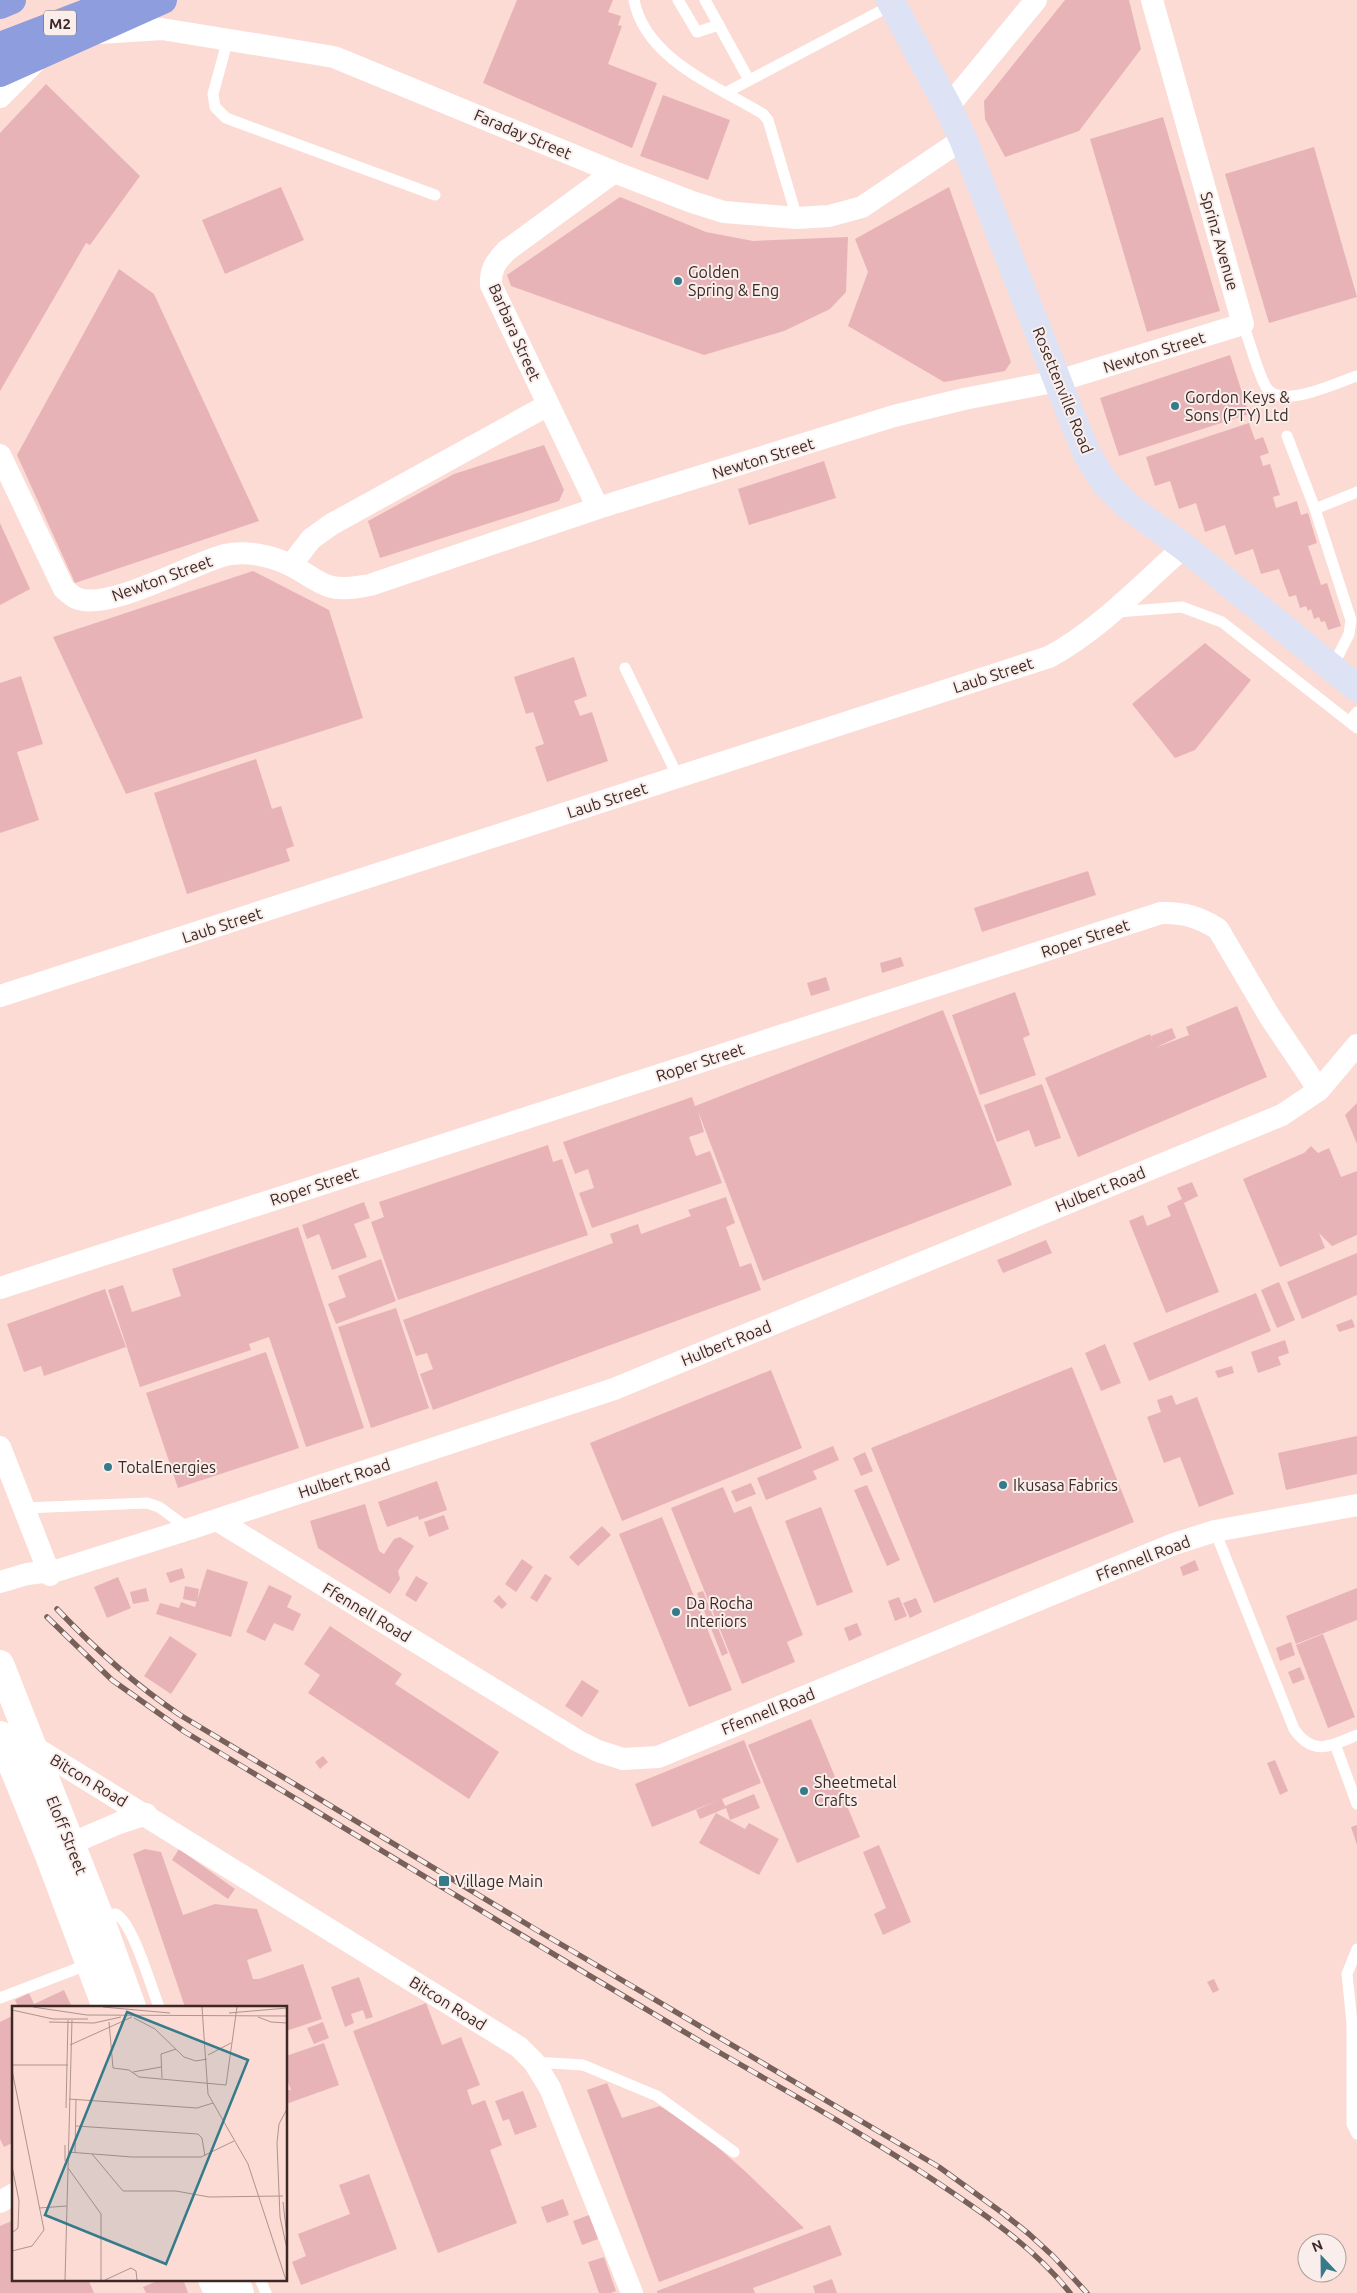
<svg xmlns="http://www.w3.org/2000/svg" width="1357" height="2293" font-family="Ubuntu,sans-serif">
	<rect width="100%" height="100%" fill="#fbdbd4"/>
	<path fill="#e8b3b7" d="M517,0h96l-5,12 13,4 -3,9 4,1 -14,38 49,19 -25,65 -149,-65z
		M1065,0h64l12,49 -62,82 -74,26 -20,-38 -1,-18z
		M46,84l94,92 -50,69 -4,-2 -86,148v-258z
		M663,95l67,25 -22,60 -68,-24z
		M1163,117l57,194 -73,21 -57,-193z
		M1314,147l43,150 -88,26 -44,-149z
		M281,187l23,53 -79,34 -23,-54z
		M949,187l62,175 -6,9 -61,11 -96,-56 20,-54 -13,-33z
		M620,197l86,35 47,9 95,-4 -2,55 -16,17 -46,22 -80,24 -193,-69 -4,-11z
		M119,269l35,25 105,227 -184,62 -58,-128z
		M1230,355l19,59 -130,42 -19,-58z
		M1249,423l6,17 8,-3 6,16 -9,3 3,10 7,-2 10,31 -7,2 3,11 21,-7 4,14 7,-2 9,30 -9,3 13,39 6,-2 14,43 -13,4 -3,-9 -4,1 -2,-5 -5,2 -3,-10 -3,2 -2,-5 -6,2 -4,-13 -7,2 -10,-28 -18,5 -8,-25 -18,6 -10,-30 -20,7 -9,-29 -17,6 -9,-28 -15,5 -9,-29z
		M544,445l20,45 -5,11 -179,57 -12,-37 86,-47z
		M824,461l12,37 -87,27 -11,-36z
		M0,523l30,66 -30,16z
		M253,571l76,39 34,108 -237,76 -73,-157z
		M1205,643l46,37 -56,70 -20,8 -43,-54z
		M574,657l13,39 -13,5 6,15 12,-4 16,49 -61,21 -12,-35 9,-3 -11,-32 -7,2 -12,-37z
		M21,676l22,68 -26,8 22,68 -39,13v-150z
		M256,759l16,50 9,-3 13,40 -8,3 4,12 -103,33 -33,-101z
		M1088,871l8,24 -114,37 -8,-24z
		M901,957l3,9 -22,7 -2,-10z
		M826,977l4,13 -19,6 -4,-13z
		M1015,992l15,43 -7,3 13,37 -56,20 -28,-80z
		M1237,1006l30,71 -189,80 -33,-79 105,-44 3,9 -2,-7 21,-8 4,10 -21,10 34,-13 -3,-8z
		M943,1010l69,175 -249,96 -65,-170 6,21 -15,5 7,19 14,-5 12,32 -130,45 -13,-35 15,-5 -6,-19 -13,5 -12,-32 129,-45 3,9z
		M1042,1084l19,54 -26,9 -6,-17 -32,12 -13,-37z
		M1357,1103v41l-12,-29z
		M548,1145l5,17 9,-3 26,76 -190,65 -27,-78 13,-5 -5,-15z
		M1311,1146l7,7 11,-5 12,29 16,-6v64l-25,11 -13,-13 6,15 -45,19 -37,-88 61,-26z
		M1192,1182l6,14 -14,7 35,89 -53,21 -37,-92 14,-6 4,11 24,-10 -4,-10 15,-7 -5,-11z
		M726,1197l9,26 -9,4 14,40 11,-4 10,27 -328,120 -13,-36 13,-5 -6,-16 -11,3 -13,-36 210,-77 -3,-9 28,-10 3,10 50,-18 -3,-6z
		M364,1202l6,16 -16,6 13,33 -35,13 -13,-36 -12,5 -5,-14z
		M298,1227l66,201 -58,19 -37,-110 -20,7 2,6 -111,37 -32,-97 15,-5 9,27 49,-16 -9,-27z
		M1046,1240l6,13 -49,20 -6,-13z
		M1357,1253v42l-55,24 -15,-37z
		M381,1259l15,42 -60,23 -8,-20 18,-7 -8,-21z
		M1279,1282l16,38 -18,8 -16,-38z
		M105,1289l21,58 -82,29 -3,-10 -17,6 -17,-48z
		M1256,1293l15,38 -122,50 -16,-38z
		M396,1308l33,100 -58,20 -33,-101z
		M1352,1319l3,8 -16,5 -3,-7z
		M1285,1340l4,13 -11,4 3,8 -23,8 -7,-21z
		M1105,1344l16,39 -20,8 -16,-38z
		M266,1352l33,96 -121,40 -32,-95z
		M1232,1366l2,7 -16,5 -3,-7z
		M1072,1367l62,155 -200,81 -63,-155z
		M771,1370l31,78 -180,73 -32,-78z
		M1172,1395l4,10 21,-8 37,97 -35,13 -19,-50 -16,6 -17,-46 14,-5 -4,-12z
		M1357,1436v38l-71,16 -8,-37z
		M833,1446l6,14 -26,11 4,8 -51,21 -9,-22z
		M865,1452l8,19 -12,5 -8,-18z
		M437,1481l10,29 -28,10 -1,-4 -31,11 -9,-25z
		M751,1483l5,11 -20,8 -5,-11z
		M867,1485l33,75 -13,6 -33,-76z
		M723,1487l11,26 17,-7 52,129 -16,7 8,20 -53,22 -71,-176z
		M365,1504l14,47 5,3 10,-15 6,-2 14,9 -16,25 2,8 -10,15 -72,-46 -8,-27z
		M821,1507l32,85 -36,14 -32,-85z
		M444,1515l5,14 -20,8 -5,-15z
		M662,1517l70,173 -43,17 -70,-173z
		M602,1526l9,9 -33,31 -9,-9z
		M522,1559l11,8 -17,25 -11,-8z
		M1195,1560l4,10 -16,6 -3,-9z
		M182,1568l3,10 -15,5 -4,-10z
		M207,1569l41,13 -17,55 -75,-23 4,-11 19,5 2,-6 14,5z
		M545,1574l7,4 -15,24 -7,-4z
		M416,1576l12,7 -12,19 -11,-7z
		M118,1577l13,31 -24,10 -13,-31z
		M269,1585l23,11 -5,11 14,7 -8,17 -19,-8 -9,18 -19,-9z
		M185,1586l14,3 -2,13 -14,-3z
		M146,1588l3,13 -16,3 -3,-12z
		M1357,1588v32l-61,24 -10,-28z
		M703,1591l25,62 -6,3 -25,-63z
		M499,1595l8,9 -5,5 -9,-8z
		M899,1597l8,19 -12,5 -7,-20z
		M916,1598l6,14 -12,6 -7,-15z
		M857,1623l5,12 -13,6 -5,-13z
		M330,1626l72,48 -7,10 104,68 -30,47 -161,-106 12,-18 -16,-11z
		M1323,1634l32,83 -27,11 -32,-83z
		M170,1636l27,18 -26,40 -27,-18z
		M1291,1642l4,13 -15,6 -4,-13z
		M1300,1667l5,12 -12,5 -5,-12z
		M582,1680l17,11 -17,26 -17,-11z
		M811,1719l49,118 -63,26 -49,-118z
		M744,1740l17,43 -39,16 3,7 29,-12 6,14 -30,12 -4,-12 -26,11 -4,-9 23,-10 -67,27 -17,-43z
		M323,1756l5,6 -8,7 -5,-7z
		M1275,1760l13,31 -8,4 -13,-32z
		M716,1813l29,16 4,-6 30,16 -20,36 -60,-32z
		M1357,1825v20l-6,-18z
		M879,1845l32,77 -28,13 -9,-21 12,-6 -23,-56z
		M145,1849l16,3 22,63 32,-11 42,5 15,42 -25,9 6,19h6l44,-15 19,55 -36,12v-24h-101l-52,-153z
		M179,1849l56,40 -7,10 -56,-39z
		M359,1977l14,40 -7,2 -3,-9 -12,4 3,9 -9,4 -14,-40z
		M1214,1979l5,11 -6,3 -6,-11z
		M64,1990l8,17h-54l-3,-7 14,-7 5,11z
		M426,2003l16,42 19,-8 19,48 -13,5 5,15 13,-5 17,45 -12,5 27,73 -79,30 -85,-222z
		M14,2015v127l-10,5 -4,-8v-117z
		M323,2022l6,16 -15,6 -7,-16z
		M324,2043l15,42 -53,19v-14h5l-5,-14v-20z
		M607,2083l15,35 38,-12 44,29 43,38 57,55 -145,54 -72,-192z
		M523,2091l14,36 -22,8 -6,-16 -6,2 -8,-20z
		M369,2174l28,75 -96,36 -9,-23 14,-6 -8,-22 52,-20 -11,-29z
		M563,2199l6,16 -22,8 -6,-16z
		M589,2215l9,24 -16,6 -9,-24z
		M14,2220v59h74l6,14h-94v-67z
		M830,2225l12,30 -89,33 2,5h-98v-2z
		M604,2257l12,34 -5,2h-12l-11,-31z
		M162,2279h21l5,14h-42l-3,-6z
		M832,2279l5,14h-22l-2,-7z"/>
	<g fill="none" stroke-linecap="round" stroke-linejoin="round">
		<path stroke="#fff" stroke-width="11" d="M634,0c11,59 83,86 129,114l5,6 29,98
			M678,0l19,32 22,-7
			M705,0l44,80
			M228,39l-15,55 2,13 11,11 209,77
			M727,92l165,-87
			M1243,324c7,18 14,47 23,63 14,24 71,-5 91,-11
			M1287,436l28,73 36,111 -2,14 -17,34
			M1315,509l42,-17
			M1117,612l65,-5 40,15 135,106
			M625,668l53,109
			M1349,722l8,-10
			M24,1508l123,-5 12,4 30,22
			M1215,1531l79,198c19,28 37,17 63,6
			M1335,1744l22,60
			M99,1915l17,-1c17,9 35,73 43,93
			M1357,1949l-10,25 5,49v101l5,10
			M0,1998l89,-34
			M534,2062l49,3 74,31 77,56
			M260,2279l6,14"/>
		<path stroke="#fff" stroke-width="22" d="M99,33l63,-4 172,28 280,115 78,30 32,10 73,6 32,-2 33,-9 101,-68
			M0,97l36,-36
			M948,107l88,-107
			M0,455l64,134c4,3 8,7 12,9 31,14 115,-34 149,-43 21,-5 48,1 67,11 13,6 26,18 40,21 12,3 26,0 38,-2l228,-77 296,-92 70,-17 94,-18 185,-57 -91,-324
			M598,508l-107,-223c-1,-16 5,-23 15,-34l108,-79
			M291,565l20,-26 21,-15 216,-119
			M0,996l1049,-339c50,-27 92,-72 135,-110
			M0,1288l1161,-375c22,-1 38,4 57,16l52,88 49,73
			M0,1447l50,128
			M217,1520l361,221 20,10 25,8 35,-2 516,-213 41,-13 142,-26
			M0,1582l27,-8 32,-4 130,-41 425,-140 668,-274 37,-25 38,-45
			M31,1745l488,302 15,15 16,26 82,205
			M56,1850l63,-27 27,-9
			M0,2202l14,-8"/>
		<path stroke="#fff" stroke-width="28" d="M0,1664l99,251 33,92
			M0,1735l48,118 58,154
			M212,2279l6,14
			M235,2279l5,14"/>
		<path stroke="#dde2f5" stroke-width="28" d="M890,0l58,107 15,32 111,284 14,33 17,27 24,24 55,40 173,141"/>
		<path stroke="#8d9dde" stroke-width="28" d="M0,5l12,-5
			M0,46l120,-46
			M0,73l163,-73"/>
		<defs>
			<path id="rail" d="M57,1609c38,40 77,75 123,106l355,214 404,238 65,47 25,20 25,23 33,36
				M47,1617l65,63 73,52c175,105 349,212 525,315 81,47 162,91 240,144 43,29 88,61 120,102"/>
		</defs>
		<use href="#rail" stroke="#78605b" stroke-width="5.5"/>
		<use href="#rail" stroke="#f9eeeb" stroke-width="4" stroke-dasharray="11" stroke-linecap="butt"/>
	</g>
	<g fill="#367b89" stroke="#f9eeeb" stroke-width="2">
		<circle cx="678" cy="281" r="5"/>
		<circle cx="1175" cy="406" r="5"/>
		<circle cx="108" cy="1467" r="5"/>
		<circle cx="1003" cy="1485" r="5"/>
		<circle cx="676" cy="1612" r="5"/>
		<circle cx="804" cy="1791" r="5"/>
		<rect x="438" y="1875" width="12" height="12" rx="2.5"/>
	</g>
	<g text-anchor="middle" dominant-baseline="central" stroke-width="4" stroke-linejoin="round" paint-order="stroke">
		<rect fill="#f9eeeb" stroke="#756360" stroke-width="1" x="44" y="10.5" width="32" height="25" rx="4"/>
		<g font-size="15" font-weight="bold" fill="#3c2824">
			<text x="60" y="23">M2</text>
		</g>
		<g font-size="16" fill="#3c2824" stroke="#f9eeeb">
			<text transform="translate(523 134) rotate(23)">Faraday Street</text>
			<text transform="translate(1220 241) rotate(74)">Sprinz Avenue</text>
			<text transform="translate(515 332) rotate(66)">Barbara Street</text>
			<text transform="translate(1154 352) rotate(-17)">Newton Street</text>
			<text transform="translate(1063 390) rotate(68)">Rosettenville Road</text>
			<text transform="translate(763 458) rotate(-17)">Newton Street</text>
			<text transform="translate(162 578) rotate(-20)">Newton Street</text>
			<text transform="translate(993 675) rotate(-18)">Laub Street</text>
			<text transform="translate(607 800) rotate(-18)">Laub Street</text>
			<text transform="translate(222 925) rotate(-18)">Laub Street</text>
			<text transform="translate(1085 938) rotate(-18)">Roper Street</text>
			<text transform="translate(700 1062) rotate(-18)">Roper Street</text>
			<text transform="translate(314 1186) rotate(-18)">Roper Street</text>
			<text transform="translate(1100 1189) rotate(-22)">Hulbert Road</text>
			<text transform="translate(726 1343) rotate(-22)">Hulbert Road</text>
			<text transform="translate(344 1478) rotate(-18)">Hulbert Road</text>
			<text transform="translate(1143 1558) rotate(-21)">Ffennell Road</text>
			<text transform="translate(367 1612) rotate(31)">Ffennell Road</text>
			<text transform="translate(768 1711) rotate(-22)">Ffennell Road</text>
			<text transform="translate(89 1780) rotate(31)">Bitcon Road</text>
			<text transform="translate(67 1835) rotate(68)">Eloff Street</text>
			<text transform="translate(448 2003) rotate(32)">Bitcon Road</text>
		</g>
		<g font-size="16" fill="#3c2824" stroke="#f9eeeb" text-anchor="start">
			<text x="688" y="272">Golden<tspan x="688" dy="18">Spring &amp; Eng</tspan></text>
			<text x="1185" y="397">Gordon Keys &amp;<tspan x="1185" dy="18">Sons (PTY) Ltd</tspan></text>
			<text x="118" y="1467">TotalEnergies</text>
			<text x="1013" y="1485">Ikusasa Fabrics</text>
			<text x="686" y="1603">Da Rocha<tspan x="686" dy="18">Interiors</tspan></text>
			<text x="814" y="1782">Sheetmetal<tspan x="814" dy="18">Crafts</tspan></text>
			<text x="455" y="1881">Village Main</text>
		</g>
	</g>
	<g transform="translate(12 2006)">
		<rect width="275" height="275" fill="#fbdbd4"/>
		<path fill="none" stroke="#af938e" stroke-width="1" d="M21,1l54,8 200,1M91,1l67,6M190,1l6,87 40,70 38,116M0,4l41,9h35M217,7l58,-5M246,11l13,5 16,1M122,12l21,11 29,28 12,4 11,-2M37,16l45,1 27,-6M97,16l4,46 16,2 10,7 87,8 11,-78M58,39l62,-28M196,49l23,-12M0,59h56M0,64l32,160 -12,16 -20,5M121,66l28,-5M150,72l-1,-24 15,-5M57,93l128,9 16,-5M54,102l2,-88M275,103l-8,15 -2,19 3,74 7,32M64,120l122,8 4,4 3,18M56,146l64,5h69l33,-16M63,147l1,-54M80,148l31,37h53l33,6 74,-1M53,155v-16M0,160l7,35 -1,27 -6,5M56,162l33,46v66M271,196l4,35M27,202l28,-2M53,274l7,-260M93,274l26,-12 5,3 1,9"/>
		<path fill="#367b89" fill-opacity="0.15" stroke="#367b89" stroke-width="2.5" d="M115,6l121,48 -82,204 -121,-49z"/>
		<rect width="275" height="275" fill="none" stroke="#3c2824" stroke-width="2.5"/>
	</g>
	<g transform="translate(1322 2258) rotate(338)"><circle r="24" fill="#f9eeeb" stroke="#ad9f9b"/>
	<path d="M0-4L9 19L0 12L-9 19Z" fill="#367b89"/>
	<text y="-8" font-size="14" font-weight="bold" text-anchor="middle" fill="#3c2824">N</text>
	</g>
</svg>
